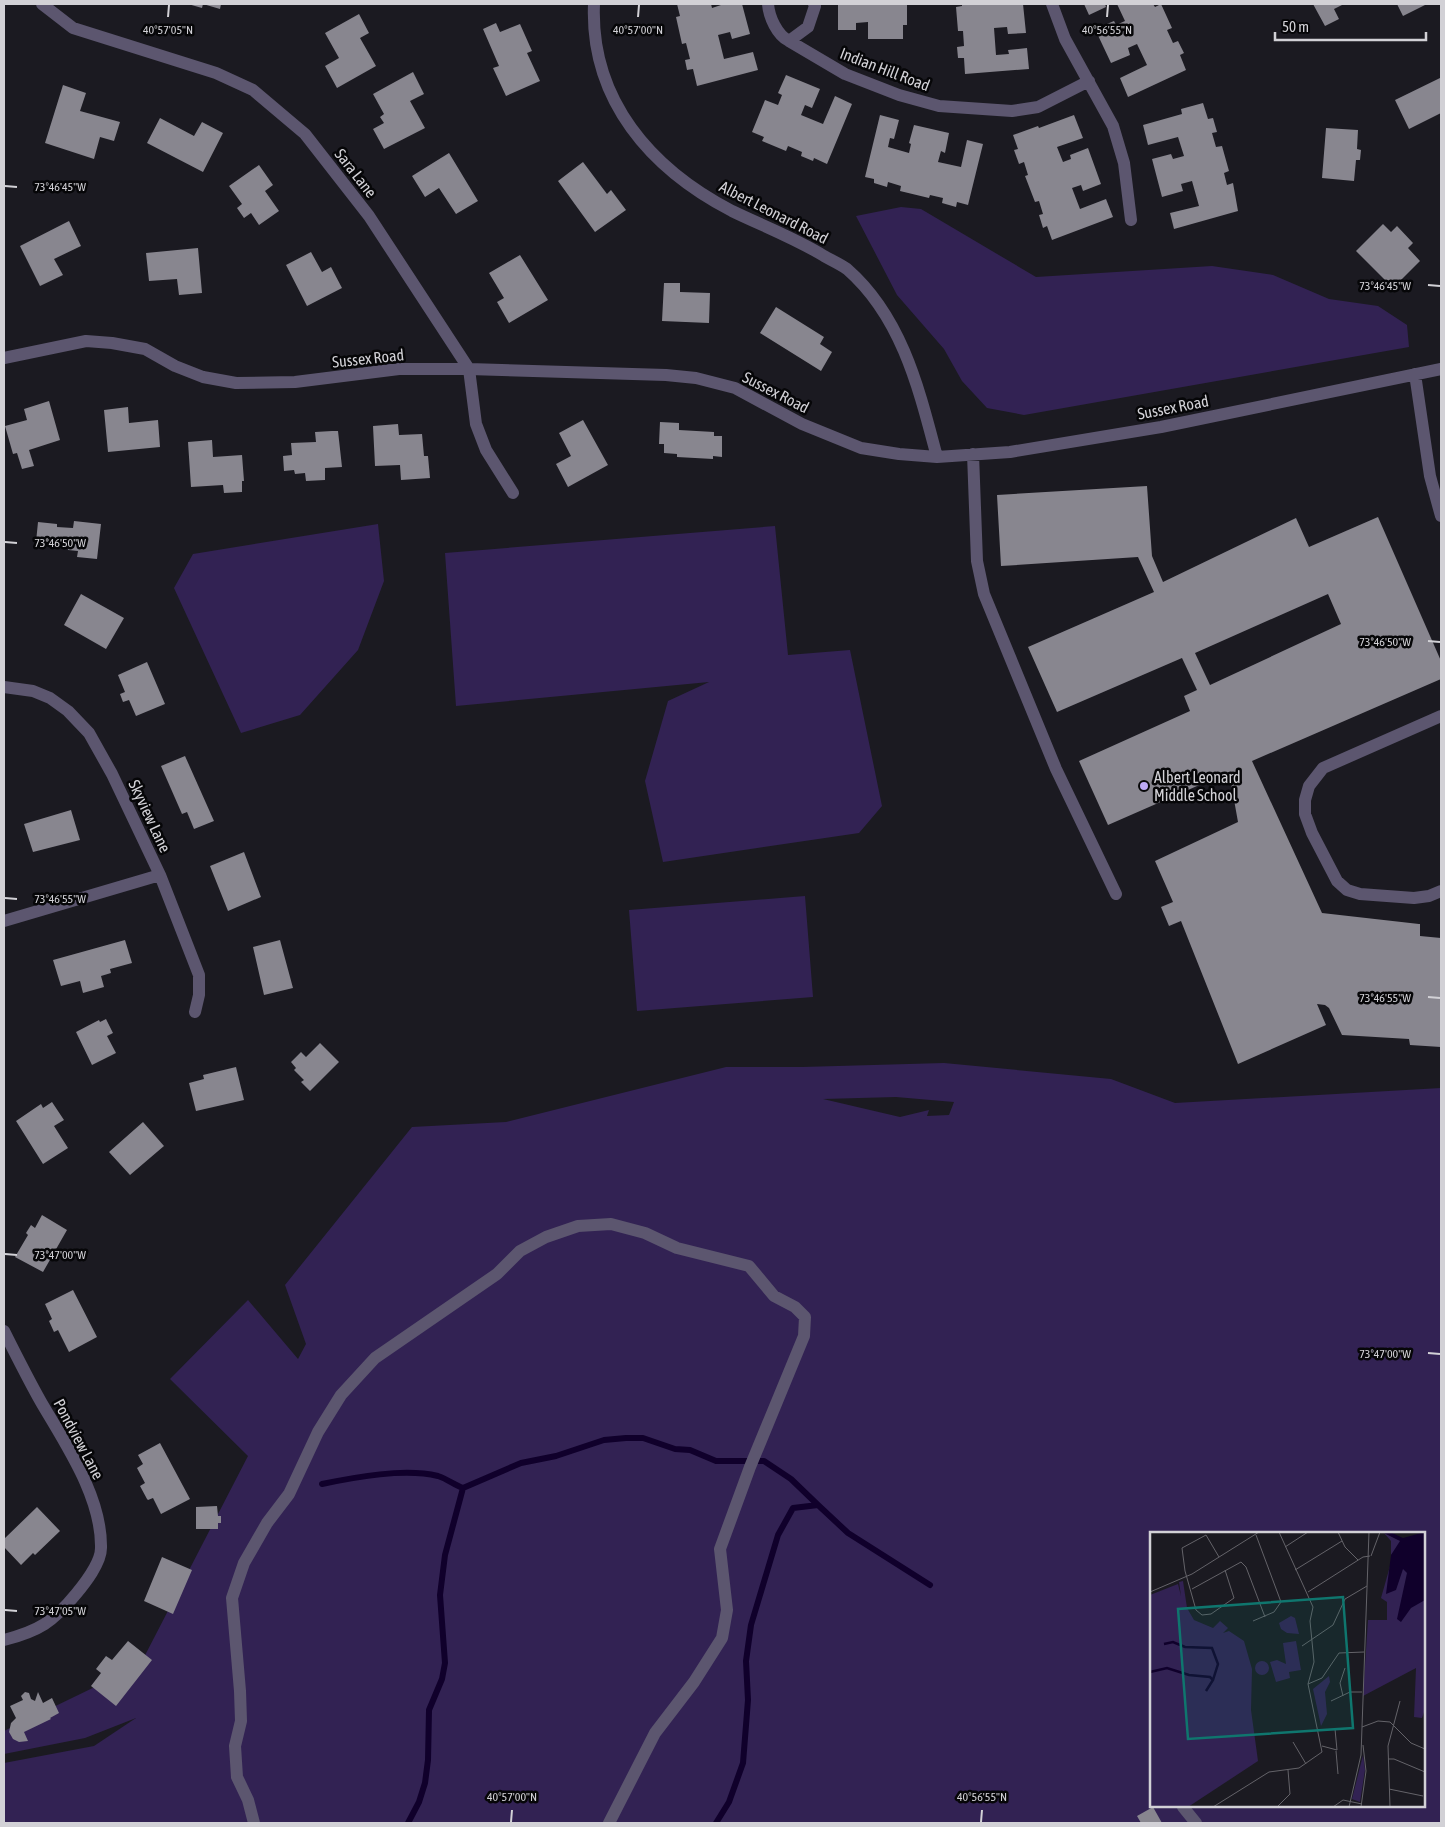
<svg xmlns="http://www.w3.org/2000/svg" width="1445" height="1827" font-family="'Asap Condensed',sans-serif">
	<rect width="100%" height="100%" fill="#1b1a21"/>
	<path fill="#322253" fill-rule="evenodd" d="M901,207l20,2 115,68 176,-11 61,9 56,24 49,7 29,19 2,22 -385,68 -37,-7 -25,-27 -18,-32 -47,-54 -41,-79z
		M378,524l6,57 -26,69 -58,65 -59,18 -67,-145 19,-34z
		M775,526l13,129 62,-5 32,156 -23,27 -196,29 -18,-81 23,-80 41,-19 -253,24 -11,-153z
		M805,896l8,101 -176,14 -8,-101z
		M944,1063l167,16 64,24 266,-15v735h-1437v-60l90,-17 42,-28 -51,20 -81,16v-23l136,-66 108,-209 -78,-77 78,-79 50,59 8,-15 -21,-59 127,-158 94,-5 220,-55h76zM896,1097l58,5 -5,13 -22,1 2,-6 -29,7 -77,-18zM1151,1533h273v273h-273z"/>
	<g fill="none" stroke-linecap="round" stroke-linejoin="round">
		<path stroke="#10002b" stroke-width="6" d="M322,1484c34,-7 82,-16 116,-8 9,3 17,9 25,12
			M408,1823l11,-21 6,-19 3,-23 1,-50 13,-31 3,-16 -5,-68 5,-40 18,-67 58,-25 35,-7 48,-16 22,-2h17l32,11 15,1 26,11h48l27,18 27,26
			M716,1823l13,-21 14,-39 5,-63 -2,-39 5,-36 27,-90 15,-27 25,-3 30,28 82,52"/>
	</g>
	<path fill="#88868f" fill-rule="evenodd" d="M188,4h33l-1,5 -17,-5 -1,4z
		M677,4h34l1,4 12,-4h18l8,30 -18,5 -2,-7 -12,3 6,24 29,-7 5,18 -61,16 -4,-17 -6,1 -2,-10 5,-1 -4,-16 -4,1 -6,-27 4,-1z
		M838,4h69v21h-4v14h-35v-17l-12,1v7h-18z
		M962,4h61l3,29 -18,1 -1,-7 -13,1 2,27 13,-1 -1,-4 19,-2 2,21 -64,5 -1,-16h-6l-1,-11 7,-1 -1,-15h-5l-2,-24 6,-1z
		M1084,4h21l1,3 -17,8z
		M1117,4h36l2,3 6,-3 11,24 -5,2 6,13 5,-2 6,12 -4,2 6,15 -58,27 -8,-19 27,-13 -10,-21 -9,4 2,7 -19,8 -16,-34 19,-8 2,4 9,-4z
		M1313,4h31l-10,5 5,10 -14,7z
		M1397,4h30l-24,12z
		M359,14l10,19 -9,5 16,28 -39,22 -12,-22 14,-8 -14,-25z
		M496,23l4,9 20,-8 12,27 -5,2 13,28 -34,15 -13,-28 6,-2 -16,-37z
		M413,72l11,22 -14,7 15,27 -41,21 -11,-20 11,-6 -4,-6 4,-3 -11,-20z
		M786,75l34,14 -8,19 -7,-3 -4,10 22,9 12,-28 17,8 -25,60 -13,-6 -1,3 -12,-5 1,-4 -14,-6 -2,5 -24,-10 2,-4 -12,-5 13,-32 13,5 4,-10 -4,-2z
		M1440,78l1,35 -32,16 -14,-29z
		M63,85l23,8 -6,18 40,11 -6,19 -14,-4 -6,22 -49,-16z
		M1203,103l5,16 5,-1 4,14 -5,1 4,14 6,-1 7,25 -5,2 3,12 6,-2 5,28 -64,18 -4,-16 29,-7 -7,-25 -11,3 2,7 -21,6 -10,-38 19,-5 2,5 11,-3 -6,-19 -30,8 -5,-20 39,-11 -1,-5z
		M880,115l19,5 -5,19 -4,-1 -2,9 21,6 2,-9 -2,-1 5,-18 35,8 -4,20 -4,-2 -3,11 23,5 6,-27 16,4 -15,61 -11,-3 -1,5 -14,-4 1,-5 -13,-3 -1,3 -29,-7 1,-5 -13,-4 -1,5 -13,-4v-4l-9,-2z
		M1074,115l9,23 -26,9 6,15 8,-3 -1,-4 18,-7 13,36 -18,7 -2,-6 -9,3 8,21 26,-10 7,18 -61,23 -5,-14 -4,2 -4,-13 4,-1 -4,-13 -4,1 -10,-26 3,-1 -4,-13 -5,2 -5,-14 4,-1 -5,-14 25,-9 1,2z
		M160,118l34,18 8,-14 21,11 -20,39 -56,-29z
		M1326,128l32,2 -1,19 4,1 -1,10h-4l-2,21 -32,-3z
		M449,153l29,48 -22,13 -17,-26 -14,9 -13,-21z
		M583,162l24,32 4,-4 15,20 -31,22 -37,-51z
		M259,165l14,20 -8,6 14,20 -20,14 -8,-12 -7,5 -7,-10 5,-4 -13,-18z
		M69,221l12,25 -27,13 9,16 -23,11 -20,-40z
		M1383,224l8,8 6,-6 16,17 -5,5 12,13 -27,27 -37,-37z
		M198,248l4,45 -23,2 -2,-16 -28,2 -3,-28z
		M311,252l11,20 9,-5 11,21 -35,18 -21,-41z
		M520,255l28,45 -39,23 -12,-21 7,-4 -15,-25z
		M664,283h16v9l30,1 -1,30 -47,-2z
		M776,307l48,30 -4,7 12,8 -11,19 -61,-38z
		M49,401l11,39 -31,10 5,16 -12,3 -5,-16 -4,1 -8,-28 22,-6 -3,-11z
		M128,407l1,16 29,-3 2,27 -52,5 -4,-42z
		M583,420l25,45 -40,22 -12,-23 15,-8 -12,-23z
		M660,422l19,1v7l35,2v4h8v21l-9,-1v3l-36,-2v-3l-13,-1v-9h-5z
		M398,424l1,11 23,-1 2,22h4l2,22 -29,2 -1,-15 -25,1 -2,-40z
		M332,431h6l4,36 -17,1v12l-19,1 -1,-8 -10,1 -1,-4 -10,1 -1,-15 9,-1 -1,-12 25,-1 -1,-10z
		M212,440l1,17 29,-2 2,26h-2v11l-18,1 -1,-8 -32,2 -3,-45z
		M1147,486l5,70 11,26 133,-64 13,29 69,-30 63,144v18l-189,82 70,152 97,11h1v12l21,2v109l-31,-2 -1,-6 -67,-4 -13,-27 -4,-3 -8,-1 9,21 -88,39 -57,-143 -12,5 -8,-19 12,-5 -18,-41 83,-39 -9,-50 -121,53 -29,-64 111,-50 -6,-15 13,-6 -15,-32 -125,54 -29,-65 126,-55 -16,-35 -137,9 -4,-71zM1328,594l13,30 -131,61 -15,-32z
		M74,521l27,3 -4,35 -20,-2 1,-6 -10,-1v-5l-32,-3 2,-20 19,2v3l16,1z
		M81,594l43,24 -18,31 -42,-24z
		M147,662l18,42 -29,12 -7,-16 -6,2 -3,-8 5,-2 -7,-17z
		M185,756l29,65 -20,8 -7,-17 -5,2 -21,-48z
		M71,810l9,30 -47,12 -9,-28z
		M244,852l17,45 -33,14 -18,-45z
		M125,940l7,23 -22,6 1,4 -10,3 3,11 -21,6 -3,-12 -19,5 -8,-26z
		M280,940l13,48 -29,7 -11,-48z
		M106,1019l7,14 -6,3 9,17 -24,12 -16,-33 23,-12 1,2z
		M320,1043l19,19 -29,29 -9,-9 3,-2 -10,-10 2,-2 -5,-6 10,-10 5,5z
		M236,1067l8,33 -48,11 -7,-28 15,-4 -1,-4z
		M52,1102l12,18 -10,6 14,22 -25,16 -27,-43 25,-17 2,4z
		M143,1122l21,24 -34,29 -21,-23z
		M42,1215l25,15 -24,42 -28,-15 13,-22 -2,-2 5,-8 4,3z
		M73,1290l24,47 -28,15 -11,-22 -4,2 -5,-11 3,-2 -7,-15z
		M160,1443l30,56 -29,15 -8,-16 -5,2 -1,-1 -7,-13 5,-3 -8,-15 6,-4 -5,-9z
		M217,1506l1,10h3v7h-3v6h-22v-22z
		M37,1507l23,24 -25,24 -2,-2 -12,12 -17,-18v-8z
		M162,1557l30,13 -19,44 -29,-13z
		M128,1641l24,19 -36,46 -25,-20 10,-13 -5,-4 10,-13 6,4z
		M25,1692l4,1 2,6 4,2 3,-9 5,11 9,-5 7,15 -9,5 1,1 -27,13 4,9 -9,1 -6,-3 -4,-7 2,-9 5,-5 -6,-12 13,-6 -2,-4z
		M1153,1807l9,16h-21l-4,-7z"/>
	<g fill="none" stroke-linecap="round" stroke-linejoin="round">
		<path stroke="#5c566f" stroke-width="12" d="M42,4l31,24 143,45 37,17 52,44 64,82 100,153 7,55 10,26 27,43
			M594,4c-4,96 57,165 138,207 31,15 63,27 92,45 7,4 16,8 23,13 55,48 72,120 90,188
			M768,4c1,13 9,31 21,37l19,-14 7,-21 -1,-2
			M1052,4l13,35 48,87 11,37 7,57
			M789,41l56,33 54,21 40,11 73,5 26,-4 51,-26
			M4,358l82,-17 26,2 33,6 30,17 28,11 33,6 59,-1 104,-13h70l197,6 30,3 39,10 67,36 59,24 38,6 38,3 73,-5 151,-25 280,-58
			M1415,374l15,102 11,40
			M973,454l4,107 7,33 72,175 60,125
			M4,687l29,4 17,7 18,13 21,22 23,41 48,101 39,100v20l-4,17
			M1441,716l-118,52 -14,18 -4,14v14l7,19 25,48 10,9 13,4 54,4 15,-2 12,-5
			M4,921l156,-46
			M4,1331c12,24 24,48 37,71 25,43 61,95 60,146 0,15 -16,35 -25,46 -23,28 -37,37 -72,46
			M1183,1807l13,16
			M254,1823l-6,-23 -11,-23 -2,-31 6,-25 -1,-30 -8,-93 12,-35 23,-40 22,-29 29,-62 23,-37 34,-37 122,-84 23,-23 26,-14 32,-11 33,-2 34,9 32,15 72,18 25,30 21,11 10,10 -1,19 -54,131 -30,82 7,61 -5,28 -28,44 -39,51 -46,90"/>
	</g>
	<path fill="none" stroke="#d2d1d6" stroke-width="2" d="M168,17l1,-12M638,17l1,-12M1107,17l1,-12M5,186l12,1M1428,285l12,1M5,542l12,1M1428,641l12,1M5,898l12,1M1428,997l12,1M5,1254l12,1M1428,1353l12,1M5,1610l12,1M511,1822l1,-12M981,1822l1,-12"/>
	<circle fill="#bda9f5" stroke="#060608" stroke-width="2" cx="1144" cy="786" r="5"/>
	<g text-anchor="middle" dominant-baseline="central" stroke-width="5" stroke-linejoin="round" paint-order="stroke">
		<g font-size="16" fill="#d2d1d6" stroke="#060608">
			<text transform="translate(885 69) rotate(21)">Indian Hill Road</text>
			<text transform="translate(356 173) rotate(52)">Sara Lane</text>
			<text transform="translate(774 212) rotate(27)">Albert Leonard Road</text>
			<text transform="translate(368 358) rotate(-6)">Sussex Road</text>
			<text transform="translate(776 392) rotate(27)">Sussex Road</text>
			<text transform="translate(1173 407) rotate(-11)">Sussex Road</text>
			<text transform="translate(150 816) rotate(65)">Skyview Lane</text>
			<text transform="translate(79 1439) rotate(62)">Pondview Lane</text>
		</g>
		<g font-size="16" fill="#d2d1d6" stroke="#060608" text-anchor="start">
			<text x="1154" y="777">Albert Leonard<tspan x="1154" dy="18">Middle School</tspan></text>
		</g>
	</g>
	<g transform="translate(1150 1532)">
		<rect width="275" height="275" fill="#1b1a21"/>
		<path d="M275,0v177l-3,9 -8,-1 2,-49 -53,28 5,-76h19v-18l-6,-4 13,-46 -3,3v-14l-7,-8 15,7 17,-1zM33,49l4,27 7,12 19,8 7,-7 8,7 -5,5 6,-2 15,10 8,28 -1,41 7,51 -70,46h-38v-212l28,-11 3,12 -2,-14zM141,84l4,2 4,16 -12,-1 -6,-4 -2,-6zM146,109l5,29 -12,2 1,6 -14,4 -6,-20 7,-2 9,4 -3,-21zM105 136a7 7 0 1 1 14 0a7 7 0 1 1-14 0ZM179,144l1,6 -5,10 2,22 -6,12 -8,-37zM213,223l2,15 -5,32 -8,-3z" fill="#322253"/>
		<path d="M232,0h8l13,6 22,-6v68l-14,8 -10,14 -4,-3 10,-46 -4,-4 -7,21 -10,4 5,-39 9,-14z" fill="#10002b"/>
		<path fill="none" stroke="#10002b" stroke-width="2.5" d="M14,112l9,-2 12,5 27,1 6,16 -5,16M0,140l17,-4 22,7 21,2 3,3 -7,11"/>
		<path fill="none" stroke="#646369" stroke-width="1" d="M188,0l7,15 13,13M135,15l23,-15M221,24l9,-24M69,25l-13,-22 -24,13 3,23 11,39 6,5 9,-1 23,-16 -9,-28M145,38l47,-29M42,57l49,-27 5,5 19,50M0,60l42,-18 67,-42M158,60l55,-35 7,-1M103,89l21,-9 7,-10 -25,-67M152,114l31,-21 12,-26 22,-13M158,152l14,-6 17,-25 25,-1M193,164l-3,-13 5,-15M181,169l19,-9h12M212,195l16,-6 12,1 21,21 14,6M143,210l13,22M172,214l15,4 -2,-21M186,219l2,23M238,227h6l31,13M239,257l34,7M63,275l56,-35 30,-4 23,-16 -14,-68 6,-22 -4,-41 3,-14 -34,-75M127,275l13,-13 -2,-24M183,275l10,-7 19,4M199,275l12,-52 8,-223M211,275l5,-36 -3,-26M240,275l-2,-61 12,-45"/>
		<path fill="#0f766e" fill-opacity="0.15" stroke="#0f766e" stroke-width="2.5" d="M193,65l10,131 -165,11 -10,-130z"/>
		<rect width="275" height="275" fill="none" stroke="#d2d1d6" stroke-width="2.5"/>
	</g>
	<g font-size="12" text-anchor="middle" fill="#d2d1d6" stroke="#060608" stroke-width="5" stroke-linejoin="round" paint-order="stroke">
		<text x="168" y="34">40°57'05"N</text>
		<text x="638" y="34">40°57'00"N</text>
		<text x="1107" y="34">40°56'55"N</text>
		<text x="60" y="191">73°46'45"W</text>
		<text x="1385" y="290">73°46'45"W</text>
		<text x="60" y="547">73°46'50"W</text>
		<text x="1385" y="646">73°46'50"W</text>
		<text x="60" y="903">73°46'55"W</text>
		<text x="1385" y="1002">73°46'55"W</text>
		<text x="60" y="1259">73°47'00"W</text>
		<text x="1385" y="1358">73°47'00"W</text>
		<text x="60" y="1615">73°47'05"W</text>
		<text x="512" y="1801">40°57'00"N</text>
		<text x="982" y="1801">40°56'55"N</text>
	</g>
	<rect width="1445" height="1827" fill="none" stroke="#d2d1d6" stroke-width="10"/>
	<path d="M1275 32v8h151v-8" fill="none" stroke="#d2d1d6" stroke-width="2.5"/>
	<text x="1282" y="32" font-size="15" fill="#d2d1d6" stroke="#060608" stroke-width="4" paint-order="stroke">50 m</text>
</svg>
